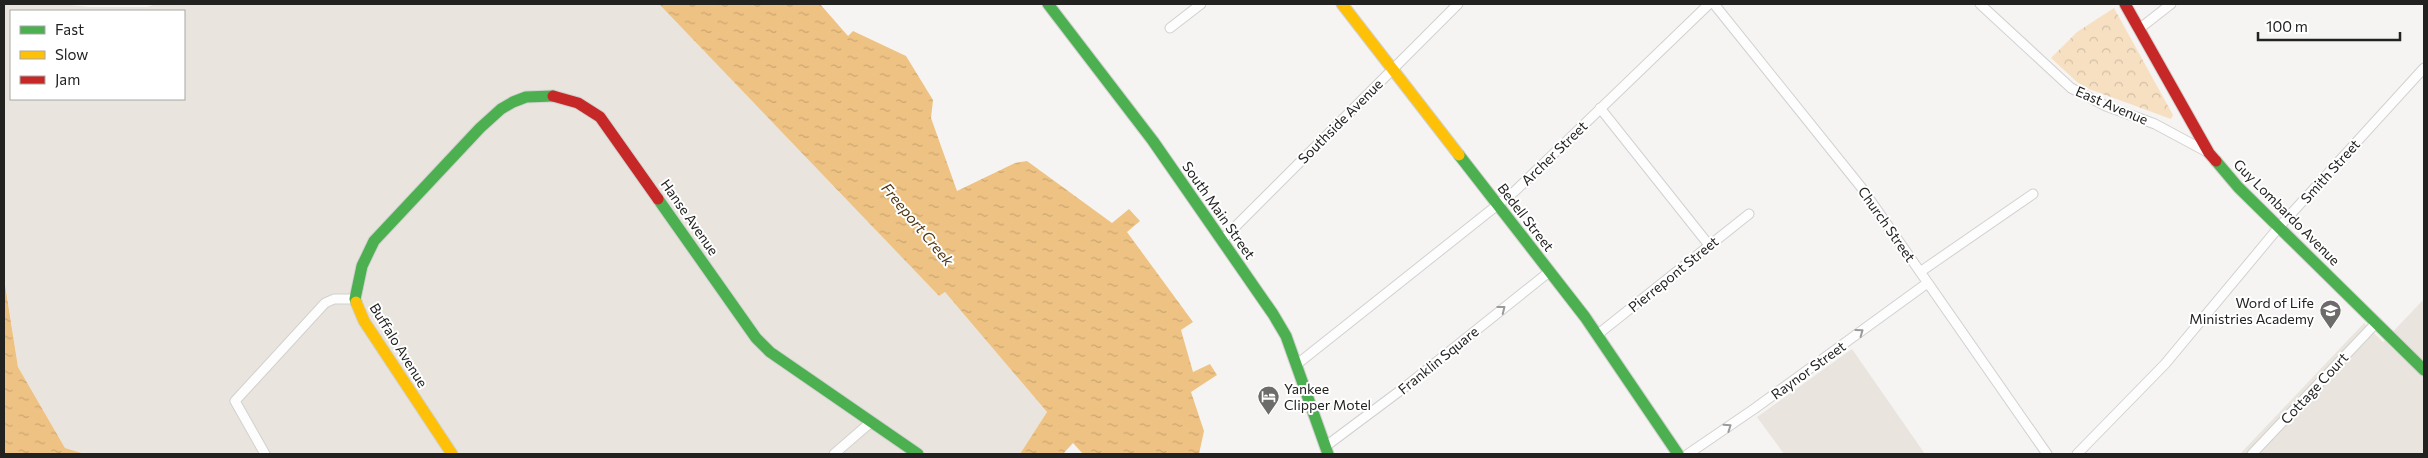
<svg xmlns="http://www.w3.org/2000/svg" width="2428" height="458" font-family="Commissioner,sans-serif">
	<defs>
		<pattern id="park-crowns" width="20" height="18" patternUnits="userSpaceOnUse" patternTransform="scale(1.25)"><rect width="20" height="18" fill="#f7e0c2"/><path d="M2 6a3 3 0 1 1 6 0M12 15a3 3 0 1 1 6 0" fill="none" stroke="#d3c0a6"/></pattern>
		<pattern id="water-ripples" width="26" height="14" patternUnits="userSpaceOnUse" patternTransform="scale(1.25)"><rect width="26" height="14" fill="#eec283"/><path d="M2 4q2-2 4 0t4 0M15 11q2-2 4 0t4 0" fill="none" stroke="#cca671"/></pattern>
	</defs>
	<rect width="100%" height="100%" fill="#f5f4f2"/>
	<path fill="#e9e4de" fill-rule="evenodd" d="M4,4h57l28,3h58l10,-3h502l280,292 6,-4 102,120 -27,42h-935l-20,-6 -47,-81 -14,-91zM11,11h173v88h-173z
		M2424,299v155h-184l124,-131 19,19z
		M1852,349l73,105h-141l-27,-37z"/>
	<path fill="url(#park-crowns)" d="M2114,8l59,107 -2,4 -82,-30 -12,-7 -26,-24 26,-26z"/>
	<path fill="url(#water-ripples)" d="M659,4h161l28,32 5,-5 53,25 27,44 -2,18 26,73 58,-28 12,-2 85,62 17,-14 11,12 -13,11 66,90 -12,8 12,42 17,-8 7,11 -26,17 13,39 -5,23h-116l-10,-11 -10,11h-43l27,-42 -102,-120 -6,4z
		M4,278l14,89 47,81 20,6h-81z"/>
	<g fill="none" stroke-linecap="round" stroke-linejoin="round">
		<defs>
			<path id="street" d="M1714,4l147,183 186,267
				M1980,4l91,84 35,18 49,18 54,29
				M1170,28l31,-24
				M2139,29l32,-25
				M1600,108l109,137
				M1222,240l236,-236
				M1920,272l113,-78
				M1597,335l152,-121
				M1296,365l219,-174 194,-187
				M1326,446l79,-59 144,-115
				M265,454l-30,-53 90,-98 9,-4h21
				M834,454l37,-32
				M1688,454l66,-45 172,-125
				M2077,454l88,-90 114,-137 145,-159
				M2252,454l125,-132"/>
			<path id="fast" d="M1048,4l105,137 120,173 13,22 42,118
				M1459,155l126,162 93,137
				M2216,161l22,26 186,183
				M658,199l98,139 14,14 148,102
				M356,302l-1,-3 7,-33 12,-25 106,-113 21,-19 12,-7 13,-5 27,-1"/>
			<path id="slow" d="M1342,4l117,151
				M356,302l8,19 88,133"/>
			<path id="jam" d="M2125,4l84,149 7,8
				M553,96l25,7 22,14 58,82"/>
		</defs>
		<use href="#street" stroke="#d1d1cf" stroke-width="11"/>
		<use href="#fast" stroke="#d1d1cf" stroke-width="13"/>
		<use href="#slow" stroke="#d1d1cf" stroke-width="13"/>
		<use href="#jam" stroke="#d1d1cf" stroke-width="13"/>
		<use href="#street" stroke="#fefdfd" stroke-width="9"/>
		<use href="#fast" stroke="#4caf50" stroke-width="11"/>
		<use href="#slow" stroke="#ffc107" stroke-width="11"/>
		<use href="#jam" stroke="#c62828" stroke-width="11"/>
	</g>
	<defs><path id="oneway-chevron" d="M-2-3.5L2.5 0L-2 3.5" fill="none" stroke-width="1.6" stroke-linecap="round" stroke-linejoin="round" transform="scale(1.25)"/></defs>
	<g stroke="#9b9a9a">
		<use href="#oneway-chevron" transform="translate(1502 309) rotate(-38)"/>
		<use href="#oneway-chevron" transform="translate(1860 332) rotate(-36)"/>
		<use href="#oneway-chevron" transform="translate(1728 427) rotate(-34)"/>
	</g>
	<defs>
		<symbol id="school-pin" viewBox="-11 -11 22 30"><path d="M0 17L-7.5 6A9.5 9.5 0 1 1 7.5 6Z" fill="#6c6c6a" stroke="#fff"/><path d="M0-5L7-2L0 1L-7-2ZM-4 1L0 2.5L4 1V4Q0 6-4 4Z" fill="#fff"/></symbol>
		<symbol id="hotel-pin" viewBox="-11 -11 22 30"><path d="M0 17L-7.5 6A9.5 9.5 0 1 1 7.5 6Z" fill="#6c6c6a" stroke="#fff"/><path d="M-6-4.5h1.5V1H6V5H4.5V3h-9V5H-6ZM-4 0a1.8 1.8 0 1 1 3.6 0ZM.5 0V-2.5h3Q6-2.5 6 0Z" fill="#fff"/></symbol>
	</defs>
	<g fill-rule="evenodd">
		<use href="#school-pin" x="2318" y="298" width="25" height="34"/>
		<use href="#hotel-pin" x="1256" y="384" width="25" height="34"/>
	</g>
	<g text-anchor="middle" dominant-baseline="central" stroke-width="4" stroke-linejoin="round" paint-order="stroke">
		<g font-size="14" fill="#222221" stroke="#fff">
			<text transform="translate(2112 105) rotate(23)">East Avenue</text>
			<text transform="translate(1340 121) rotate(-45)">Southside Avenue</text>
			<text transform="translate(1554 153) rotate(-44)">Archer Street</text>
			<text transform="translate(2330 171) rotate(-48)">Smith Street</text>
			<text transform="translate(1219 210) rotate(55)">South Main Street</text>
			<text transform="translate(2287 212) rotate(45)">Guy Lombardo Avenue</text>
			<text transform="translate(690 217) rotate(55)">Hanse Avenue</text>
			<text transform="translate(1526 217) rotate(52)">Bedell Street</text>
			<text transform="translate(1887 224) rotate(55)">Church Street</text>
			<text transform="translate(1673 274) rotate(-39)">Pierrepont Street</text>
			<text transform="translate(399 345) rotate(58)">Buffalo Avenue</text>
			<text transform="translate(1438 360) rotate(-39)">Franklin Square</text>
			<text transform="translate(1808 370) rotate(-36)">Raynor Street</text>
			<text transform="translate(2314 388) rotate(-47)">Cottage Court</text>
		</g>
		<g font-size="14" fill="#222221" stroke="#fff" text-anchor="end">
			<text x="2314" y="302">Word of Life<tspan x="2314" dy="16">Ministries Academy</tspan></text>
			<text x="1284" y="388" text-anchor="start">Yankee<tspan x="1284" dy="16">Clipper Motel</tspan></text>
		</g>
		<g font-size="15" font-style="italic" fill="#4f3610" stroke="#fff">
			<text transform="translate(918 224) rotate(50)">Freeport Creek</text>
		</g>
	</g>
	<rect width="2428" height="458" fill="none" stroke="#222221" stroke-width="10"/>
	<rect x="10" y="10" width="175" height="90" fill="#ffffff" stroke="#a7a7a6"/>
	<rect x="20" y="26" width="25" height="8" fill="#4caf50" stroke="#a7a7a6"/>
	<text x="55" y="35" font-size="15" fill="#222221">Fast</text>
	<rect x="20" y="51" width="25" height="8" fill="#ffc107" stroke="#a7a7a6"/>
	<text x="55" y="60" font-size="15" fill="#222221">Slow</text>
	<rect x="20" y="76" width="25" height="8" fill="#c62828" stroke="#a7a7a6"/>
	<text x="55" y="85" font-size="15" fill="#222221">Jam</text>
	<path d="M2258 32v8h142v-8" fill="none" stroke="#222221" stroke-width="2.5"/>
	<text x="2266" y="32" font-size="15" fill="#222221" stroke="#ffffff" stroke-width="4" paint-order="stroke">100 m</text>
</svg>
